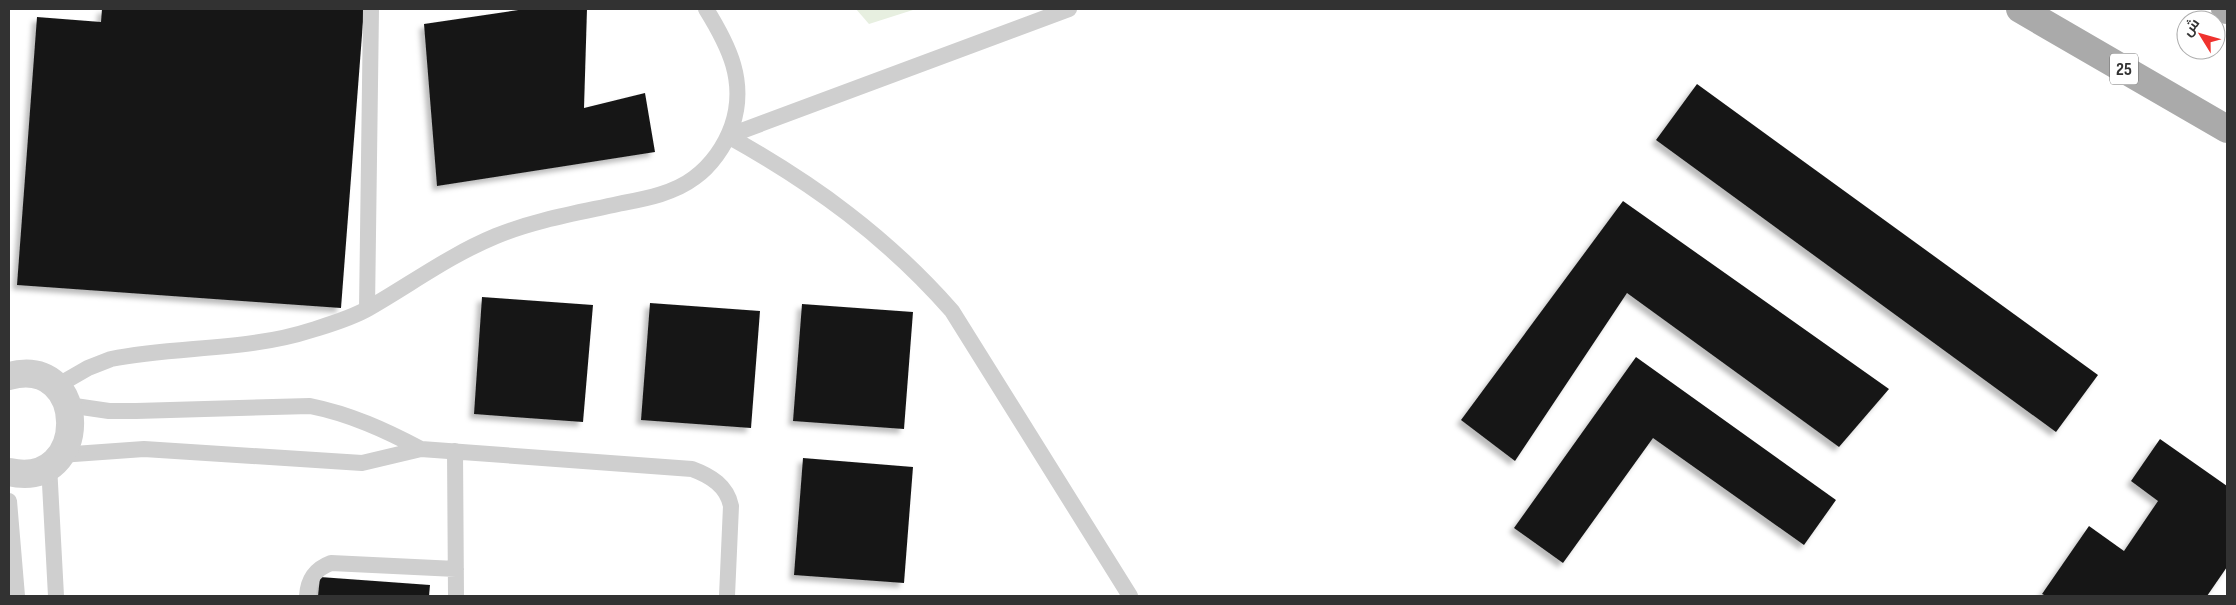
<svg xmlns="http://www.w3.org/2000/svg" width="2236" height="605" font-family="'Sofia Sans Condensed',Cairo,sans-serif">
	<defs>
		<filter id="shadow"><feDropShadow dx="-4.5" dy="4.5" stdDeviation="2.5" flood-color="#0004"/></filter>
	</defs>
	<rect width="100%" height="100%" fill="#fff"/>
	<path fill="#e7efe0" d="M856,9h60l-47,15z"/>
	<path fill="#191919" filter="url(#shadow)" d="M102,9h262l-23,299 -324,-23 20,-268 64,5z
		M525,9h62l-3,99 61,-15 10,59 -218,34 -13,-162z
		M1697,84l401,291 -42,57 -400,-292z
		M1623,201l266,188 -50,58 -212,-154 -112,168 -54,-41z
		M482,297l111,8 -10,117 -109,-8z
		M650,303l110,8 -9,117 -110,-8z
		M802,304l111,8 -9,117 -111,-8z
		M1636,357l200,143 -32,45 -151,-107 -90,125 -49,-35z
		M2160,439l67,47v81l-20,29h-161l-4,-2 47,-68 35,25 34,-50 -27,-20z
		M803,458l110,9 -9,116 -110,-8z
		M320,577l110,8 -1,11h-111z"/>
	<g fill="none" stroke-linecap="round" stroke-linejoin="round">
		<path stroke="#cfcfcf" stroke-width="16" d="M728,136c86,48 159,101 224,175l178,285
			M728,136l341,-127
			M367,309l4,-300
			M55,387l33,-19 23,-9c66,-13 137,-8 201,-29 19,-6 40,-12 57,-22 42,-24 81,-53 127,-72 39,-16 81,-23 122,-32 25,-5 55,-10 76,-26 17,-12 31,-32 38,-52 15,-44 -3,-80 -26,-117
			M68,405l41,6h27l174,-5c40,8 75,24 111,43
			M455,451l1,145
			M60,455l84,-6 218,14 59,-14 271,20c19,7 35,17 39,37l-4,90
			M49,465l7,131
			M9,501l8,95
			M307,596c1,-17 8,-27 24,-33l125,6"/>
		<path stroke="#cfcfcf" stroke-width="28" d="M9,376c81,-22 82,115 0,96"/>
		<path stroke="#aaa" stroke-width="28" d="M2020,9l207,120
			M2225,9l2,1"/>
	</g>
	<g text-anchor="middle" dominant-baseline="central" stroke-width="5" stroke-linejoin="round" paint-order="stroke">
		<rect fill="#fff" stroke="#707070" stroke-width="1" x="2110" y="53.5" width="28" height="31" rx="4"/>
		<g font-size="18" font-weight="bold" fill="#323232">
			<text x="2124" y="69">25</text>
		</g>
	</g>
	<rect width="2236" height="605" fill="none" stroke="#323232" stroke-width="20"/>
	<g transform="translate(2201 35) rotate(307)"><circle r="24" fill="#ffffff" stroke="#adadad"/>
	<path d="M0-4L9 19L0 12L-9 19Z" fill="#ef322e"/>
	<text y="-8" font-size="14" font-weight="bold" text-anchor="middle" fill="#323232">ش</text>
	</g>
</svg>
